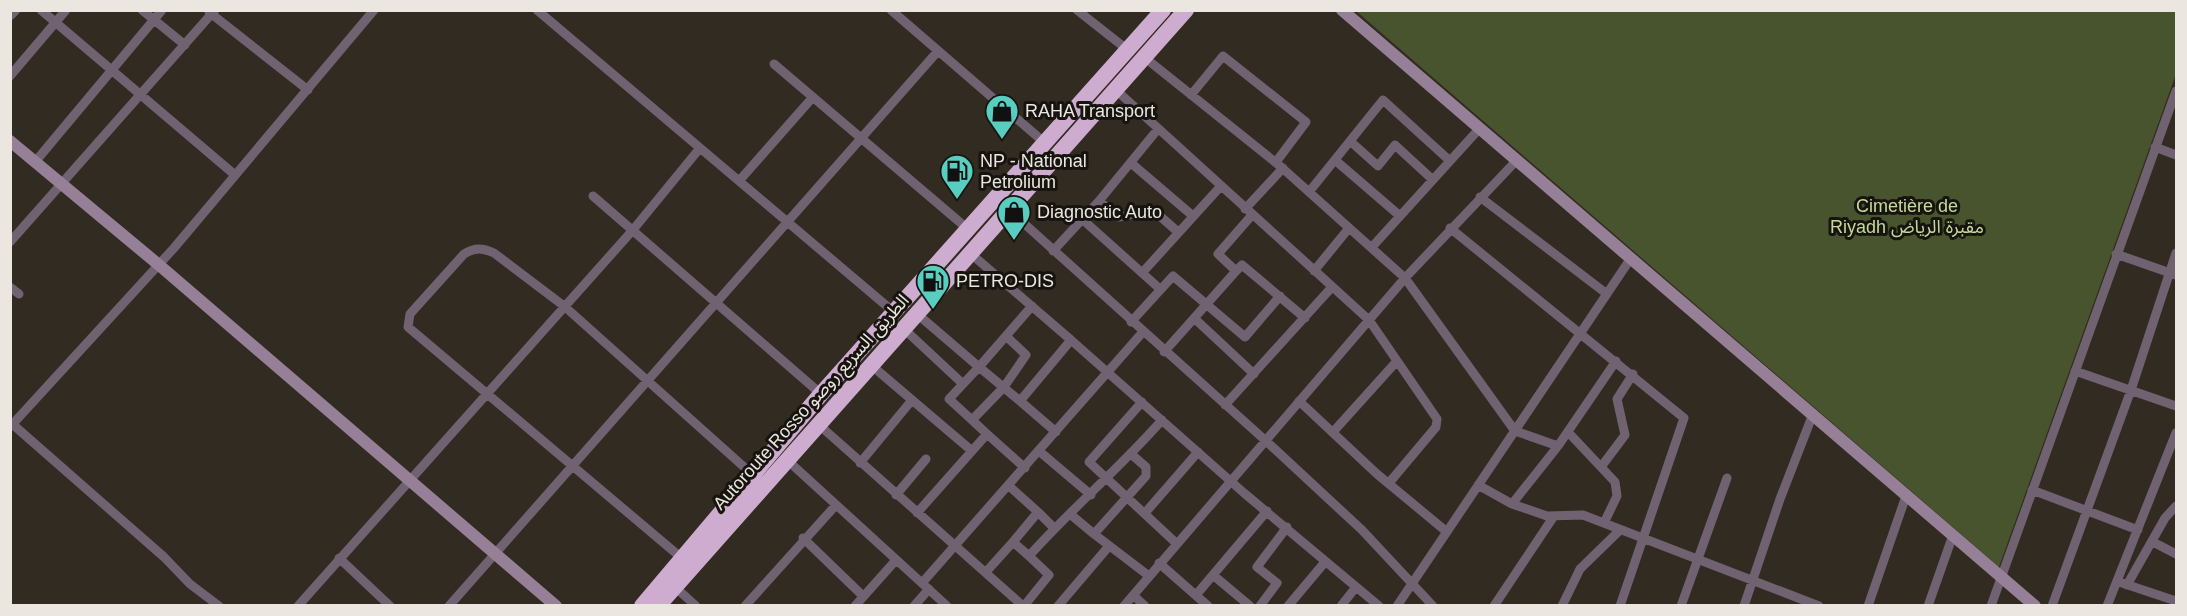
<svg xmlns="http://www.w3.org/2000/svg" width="2187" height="616" font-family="Arial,'Noto Sans Arabic',sans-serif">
	<rect width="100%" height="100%" fill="#322b21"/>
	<path fill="#48542e" d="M1356,11h820v63l-177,493z"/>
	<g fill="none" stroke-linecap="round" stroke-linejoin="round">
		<path stroke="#706271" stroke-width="9" d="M41,10l194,165
			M142,10l43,35
			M537,10l358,303
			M891,10l154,133
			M1077,10l52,41
			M209,12l99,78
			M10,16l6,-6
			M1144,57l136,109 125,112 110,153 43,15
			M774,64l195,166
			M10,76l56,-66
			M1116,90l253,230 68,99 -1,8 -47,56
			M1191,95l32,-39 83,66 -30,40
			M1350,141l28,25 17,-21 38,35
			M2155,147l21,8
			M1335,160l65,56
			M35,162l127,-152
			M1131,163l62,53
			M739,181l74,-84
			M1309,192l74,-92 67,61
			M593,196l228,198
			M1480,197l127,97
			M1099,201l59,-72
			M1245,209l38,-41
			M1009,210l257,231 96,89 71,76
			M1252,215l-34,39 18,17 6,-6 63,53
			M1082,219l78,70
			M1450,228l234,190 -64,188
			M10,242l205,-232
			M1372,247l107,-118
			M1053,251l46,-50 20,16 34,-7 25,22
			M970,253l101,87
			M2116,254l60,21
			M1314,271l35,-43
			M1142,273l78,-86
			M10,287l9,7
			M1194,318l60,56
			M1131,322l42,-46 72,61 35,-41
			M903,328l60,56 16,-17 -63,-54
			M1164,352l72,-81
			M871,365l101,86
			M2075,371l101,35
			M963,384l-14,15 23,21
			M1020,401l-41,-34 53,-61
			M1299,401l78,73 70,58
			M1142,402l-53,60 87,81
			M1225,405l107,-118
			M10,422l154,135 26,27 29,22
			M818,424l205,182
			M10,427l164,-179 200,-238
			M1056,432l-36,-31 51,-61 173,153 135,113
			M1333,432l64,-71
			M1568,432l47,50 2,14 -13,27
			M987,434l-15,-14 32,-33 22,-32 -20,-19
			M1039,451l52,44
			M1131,454l15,13v9l-52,58 55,42
			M786,459l161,147
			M860,463l52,-63
			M1601,467l24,-32 -8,-36 16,-25
			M1478,485l34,19 35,12 36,-1 236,91
			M1009,486l29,26
			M2032,490l106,40
			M896,495l30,-36
			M1512,504l46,-58 58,-85
			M917,513l70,-79 38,34
			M1145,513l53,-61
			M1070,514l24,20
			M803,538l60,58
			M1013,542l25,-30 16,16
			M2153,542l23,12
			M339,558l51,48
			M684,560l-276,-233 2,-13 54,-60c11,-7 19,-6 30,-1l70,53 189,169
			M1159,563l49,43
			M986,572l27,-30 16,14c42,-47 91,-88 133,-136
			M1213,575l37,31
			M922,583l220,-250
			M2122,583l54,18
			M2127,585l38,-67 11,-12
			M675,587l21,19
			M1133,595l12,11
			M1196,595l71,-84
			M298,606l334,-375 68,-83
			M449,606l489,-555
			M745,606l91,-101
			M855,606l41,-46
			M914,606l15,-17
			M1024,606l25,-31 -20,-19
			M1058,606l51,-60
			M1124,606l281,-328 111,-117
			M1260,606l17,-23 -20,-16 30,-40
			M1288,606l37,-44
			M1341,606l15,-19
			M1397,606l234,-348
			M1494,606l60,-90
			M1562,606l18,-37 40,-39
			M1681,606l46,-128
			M1744,606l36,-107 33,-85
			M1868,606l38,-110
			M1928,606l25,-71
			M1991,606l185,-515
			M2052,606l79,-216 45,-137
			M2107,606l69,-173"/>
		<path stroke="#968097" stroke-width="12" d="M1342,10l693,596
			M10,141l149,124 397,341"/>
		<path stroke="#ceaccf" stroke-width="16" d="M642,606l179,-212 342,-384
			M658,606l528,-596"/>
	</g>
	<defs>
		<symbol id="shop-pin" viewBox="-11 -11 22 30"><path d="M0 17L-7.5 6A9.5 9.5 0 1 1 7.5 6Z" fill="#58cec0" stroke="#171410"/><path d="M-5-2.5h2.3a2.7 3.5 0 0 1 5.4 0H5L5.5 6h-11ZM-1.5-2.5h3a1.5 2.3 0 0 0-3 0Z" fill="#111"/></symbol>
		<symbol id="fuel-pin" viewBox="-11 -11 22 30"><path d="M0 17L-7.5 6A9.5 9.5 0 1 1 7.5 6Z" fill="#58cec0" stroke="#171410"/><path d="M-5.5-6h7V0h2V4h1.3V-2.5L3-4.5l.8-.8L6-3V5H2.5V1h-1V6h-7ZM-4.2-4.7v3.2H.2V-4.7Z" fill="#111"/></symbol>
	</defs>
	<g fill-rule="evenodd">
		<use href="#shop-pin" x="983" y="92" width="38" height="52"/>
		<use href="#fuel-pin" x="938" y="152" width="38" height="52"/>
		<use href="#shop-pin" x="995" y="193" width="38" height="52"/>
		<use href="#fuel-pin" x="914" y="262" width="38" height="52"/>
	</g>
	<g text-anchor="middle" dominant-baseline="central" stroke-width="6" stroke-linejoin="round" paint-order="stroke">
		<g font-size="18" fill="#ebe6e0" stroke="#171410" text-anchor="start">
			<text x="1025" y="111">RAHA Transport</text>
			<text x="980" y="161">NP - National<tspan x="980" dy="21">Petrolium</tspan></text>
			<text x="1037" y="212">Diagnostic Auto</text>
			<text x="956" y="281">PETRO-DIS</text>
		</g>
		<g font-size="18" fill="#c3da96" stroke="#171410">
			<text x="1907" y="206">Cimetière de<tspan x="1907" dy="21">Riyadh مقبرة الرياض</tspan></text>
		</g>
		<g font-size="18" fill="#ebe6e0" stroke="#171410">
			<text transform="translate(811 402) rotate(-48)">Autoroute Rosso الطريق السريع روصو</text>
		</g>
	</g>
	<rect width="2187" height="616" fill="none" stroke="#ebe6e0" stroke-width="24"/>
</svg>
